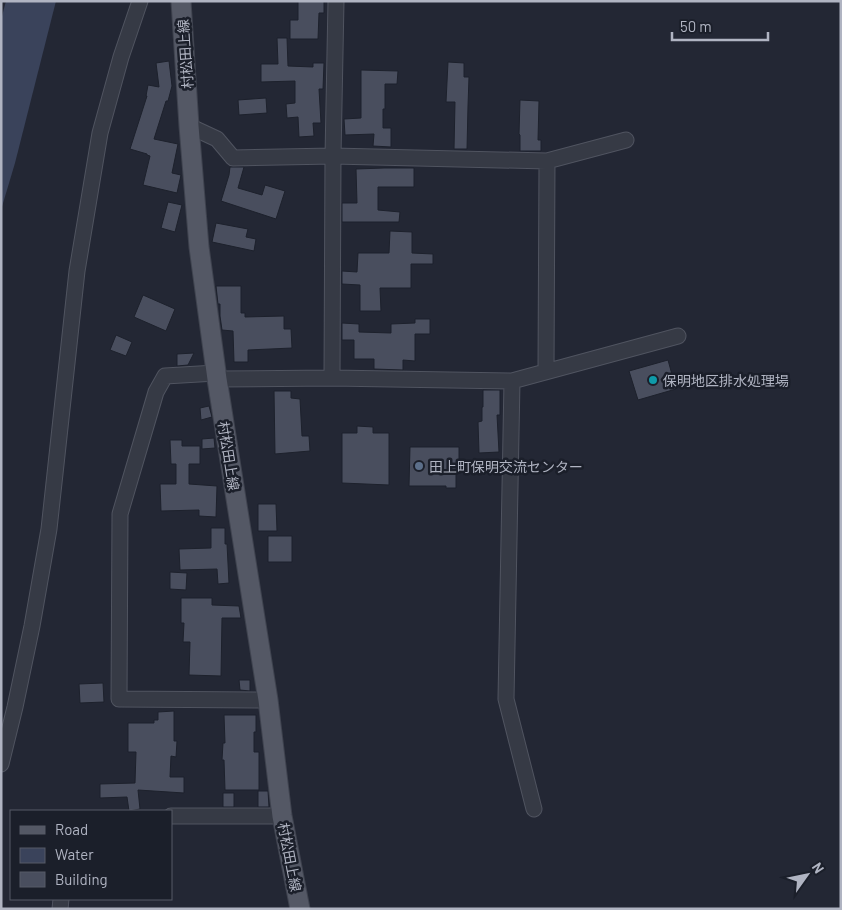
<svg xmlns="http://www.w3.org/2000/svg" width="842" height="910" font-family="Barlow,'Noto Sans JP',sans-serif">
	<rect width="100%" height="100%" fill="#232734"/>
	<path fill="#3a435b" d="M6,1h50l-41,162 -14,47v-190z"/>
	<path fill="#494e5e" stroke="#1d212c" d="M298,1h26v12h-5l-1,26h-28v-19h8z
		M277,38h10l1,28 25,1v-4h11l-1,26h-4l2,34h-8l1,13 -15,1 -1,-20 -11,1 -1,-14 9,-1v-22l-34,1v-18h17z
		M169,61l3,25 -4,15h-2l-12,38 24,5 -6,29 9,2 -4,18 -34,-8 7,-29 -3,-1v-1l-17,-5 17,-53h-1l2,-11 11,2 -3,-24z
		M448,62l16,1v14h5l-1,29 -1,43h-13l1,-47h-9z
		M361,70l37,1 -1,13h-12v25h-2v19h8v19l-18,-1 1,-12 -29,1 -1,-16 17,-1z
		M266,98l1,15 -28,2 -1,-15z
		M520,100l19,1 -1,39h3v11h-21v-16l-1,-1z
		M230,167h14l-6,21 24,7 3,-10 20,6 -9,28 -55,-18 8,-26z
		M384,168h30v19h-36v23l22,2 -1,10h-57v-19h15l-1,-34z
		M168,202l14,3 -7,27 -14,-4z
		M216,223l32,6 -2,8 10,2 -2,12 -42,-9z
		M390,231l22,1v21l21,1v10h-22v24h-31l1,23h-21v-26l-18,-1v-13l15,1 1,-19h31z
		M216,286h25v27h4v4l39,-1v13h7l1,19 -44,2v12h-14l-1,-31 -11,-1 -2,-14v-12h-2z
		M143,295l32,14 -9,22 -32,-14z
		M415,319h15v15h-15v27l-12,-1v10l-29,-1v-10h-20v-19h-12v-17l17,1v8l32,1v-9l24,-1z
		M116,335l16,7 -6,14 -16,-6z
		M194,353l-6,12 -11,1v-12z
		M668,360l8,29 -38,11 -9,-29z
		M483,390h17v25h-3l2,37 -20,1 -1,-31 4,-1v-14h1z
		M274,391h17v7l9,1 2,37h7l1,15 -35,3z
		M209,406l3,11 -11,3 -1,-12z
		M357,426l16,1v6h16v52l-47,-2v-50h15z
		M214,438l1,10 -13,1v-10z
		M170,440h12v6h18v18h-11v20l28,2 -1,31 -17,-1v-6l-38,1 -1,-27h16v-20h-5z
		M410,447h49v24h-3v17h-10v-2h-37z
		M258,504h18l1,27h-19z
		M211,528h14v16h2l2,39 -11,1 -1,-15 -37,1 -1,-21 32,-1z
		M268,536h24v26h-24z
		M170,572l17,1 -1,17 -16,-1z
		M181,598h31v7l27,1 2,12h-19l-1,58 -32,-1 1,-33h-7l1,-19h-3z
		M239,680h11v11l-10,-1z
		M103,683l1,19 -24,1 -1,-19z
		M174,711v30h3l-1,16 -5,-1 -1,21h14v16l-46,-3 2,19 -11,2 -2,-14 -27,1v-14l35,-1 1,-31h-8v-29h26v-3h4v-8z
		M224,715h32v17h-2v20h5v38h-34l-1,-30h-2l1,-17h2z
		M258,791h10l1,16h-11z
		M223,793h11v14h-11z"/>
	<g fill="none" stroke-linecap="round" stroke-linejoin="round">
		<defs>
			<path id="minor" d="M189,126l28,13 16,19 100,-2 214,5 79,-21
				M546,371l1,-210
				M216,373l-51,3 -9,16 -36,122 -1,185 149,1
				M332,378l1,-222 3,-155
				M217,379l115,-1 180,3 166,-45
				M512,381l-6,318 28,110
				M1,764l14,-57 17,-81 17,-97 28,-258 23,-138 21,-76 19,-56
				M171,816h111
				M60,909l1,-10"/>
			<path id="major" d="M181,1l8,125 10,121 18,132 51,321 14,116 18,93"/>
		</defs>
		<use href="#minor" stroke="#505460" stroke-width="17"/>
		<use href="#major" stroke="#3f434f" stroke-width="21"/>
		<use href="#minor" stroke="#363a45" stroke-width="15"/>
		<use href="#major" stroke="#545865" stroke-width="19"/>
	</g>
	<circle fill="#0f9aa8" stroke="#1b1f2a" stroke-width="2" cx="653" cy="380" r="5"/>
	<circle fill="#5c6f8a" stroke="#1b1f2a" stroke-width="2" cx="419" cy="466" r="5"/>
	<g text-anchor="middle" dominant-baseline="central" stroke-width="5" stroke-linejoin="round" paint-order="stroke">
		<g font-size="14" fill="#b0b4c2" stroke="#1b1f2a">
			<text transform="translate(185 54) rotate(-94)">村松田上線</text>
			<text transform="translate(229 456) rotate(81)">村松田上線</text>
			<text transform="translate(290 857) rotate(79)">村松田上線</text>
		</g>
		<g font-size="14" fill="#b0b4c2" stroke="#1b1f2a" text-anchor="start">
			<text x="663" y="380">保明地区排水処理場</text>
			<text x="429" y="466">田上町保明交流センター</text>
		</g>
	</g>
	<rect width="842" height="910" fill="none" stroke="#b0b4c2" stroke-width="5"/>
	<rect x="10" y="810" width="162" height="90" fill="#1b1f2a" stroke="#575b67"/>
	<rect x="20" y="826" width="25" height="8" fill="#545865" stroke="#575b67"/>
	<text x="55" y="835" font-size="15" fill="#b0b4c2">Road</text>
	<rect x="20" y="848" width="25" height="15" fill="#3a435b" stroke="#575b67"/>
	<text x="55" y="860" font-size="15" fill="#b0b4c2">Water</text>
	<rect x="20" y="872" width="25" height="15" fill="#494e5e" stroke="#575b67"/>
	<text x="55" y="885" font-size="15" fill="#b0b4c2">Building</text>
	<g transform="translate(807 875) rotate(57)" stroke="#1b1f2a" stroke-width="4" paint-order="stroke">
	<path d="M0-4L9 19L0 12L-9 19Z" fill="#b0b4c2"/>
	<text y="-8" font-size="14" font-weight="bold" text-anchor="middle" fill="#b0b4c2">N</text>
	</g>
	<path d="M672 32v8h96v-8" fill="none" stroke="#b0b4c2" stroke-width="2.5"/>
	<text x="680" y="32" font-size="15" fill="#b0b4c2" stroke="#1b1f2a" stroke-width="4" paint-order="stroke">50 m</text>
</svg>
